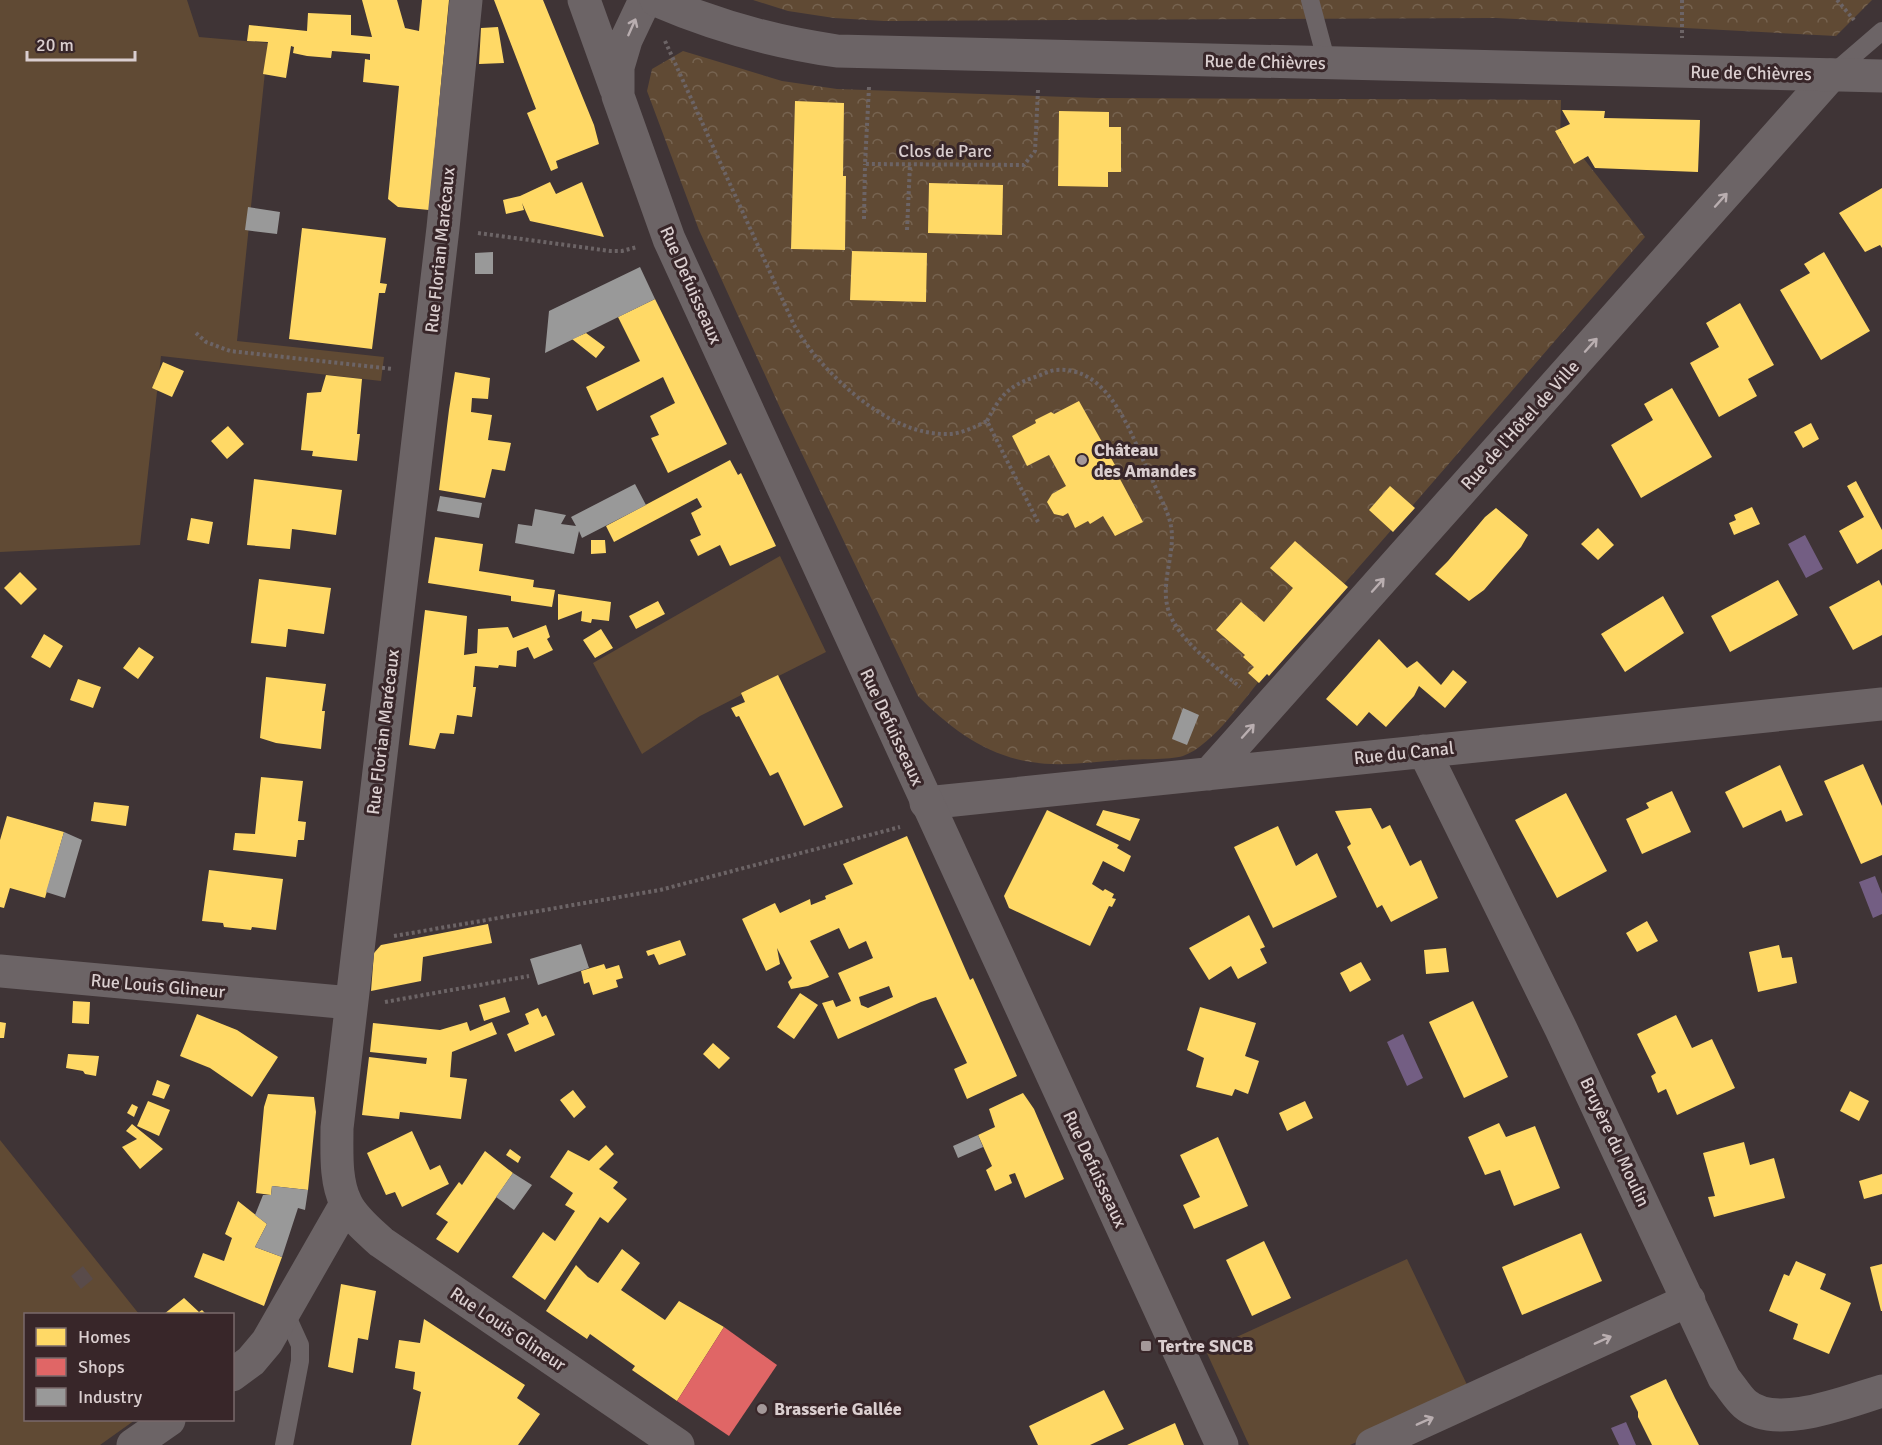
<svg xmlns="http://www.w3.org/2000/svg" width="1882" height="1445" font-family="Signika,sans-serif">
	<defs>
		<pattern id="forest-crowns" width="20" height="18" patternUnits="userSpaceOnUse" patternTransform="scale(1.5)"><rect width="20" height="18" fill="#604a34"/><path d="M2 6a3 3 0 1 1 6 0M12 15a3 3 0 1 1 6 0" fill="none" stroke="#766350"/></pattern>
	</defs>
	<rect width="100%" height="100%" fill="#3f3436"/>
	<path fill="#604a34" d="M0,0h187l12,37 69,6 -31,298 147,16 -3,24 -220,-25 -21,189 -140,7z
		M780,556l46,96 -126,64 -58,38 -49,-91z
		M0,1140l139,174h-113v106h109l-35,25h-100z
		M1407,1259l63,132 -120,54h-101l-43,-94z"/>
	<path fill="url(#forest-crowns)" d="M753,0h1119l-36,36 -340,-18 -612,3 -50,-3 -46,-7z
		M683,51l99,30 55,8 260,9 464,2 -1,43 24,1v15l61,78c-122,140 -242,282 -366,420 -24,26 -63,88 -96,99 -13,4 -48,3 -63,4 -29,2 -60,7 -89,2 -46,-7 -81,-34 -113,-66l-137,-286 -82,-180 -52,-139 5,-22z"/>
	<path fill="#735e83" d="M1805,535l18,34 -17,9 -18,-34z
		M1875,876l7,18v20l-9,4 -14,-36z
		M1403,1034l20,44 -16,8 -20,-44z
		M1626,1422l10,23h-17l-8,-17z"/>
	<path fill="#ffd966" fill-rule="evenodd" d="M362,0h35l8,28 14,3 3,-31h27l-20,210 -31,-3 -10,-8 11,-113 -36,-4 2,-23 5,1v-6l-38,-3 -1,7 -24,-2 -14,-3 1,-6 -3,-1 -5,32 -23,-4 5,-32 -21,-1 2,-16 58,6 1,-18 43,2v20l21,2z
		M494,0h49l51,125 5,19 -43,17 2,7 -7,3 -24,-58 9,-4z
		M498,27l6,36 -25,1 2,-36z
		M795,101l49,2 -1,73h3l-1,74 -54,-1z
		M1562,110l43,1 -1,7 96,2 -2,52 -103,-4 -7,-12 -14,8 -19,-33 15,-7z
		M1059,111l50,1v15h12v45h-13v15l-50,-1z
		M550,182l6,12 26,-12 22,55 -74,-16 -8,-18 2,7 -18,4 -3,-14 17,-4z
		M929,183l74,2 -1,50 -74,-2z
		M1882,188v60l-2,-3 -15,7 -26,-39z
		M302,228l84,10 -6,45 7,1 -2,9h-6l-7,56 -83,-10z
		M852,251l75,2 -1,49 -76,-2z
		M1824,252l46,79 -49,29 -41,-70 30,-17 -6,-9z
		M655,299l72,145 -59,29 -17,-35 8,-3 -9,-19 25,-13 -12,-26 -66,34 -11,-24 54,-26 -22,-44z
		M1740,303l34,62 -26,14 9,17 -38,21 -29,-54 29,-16 -13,-24z
		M586,333l19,14 -9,11 -24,-19z
		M163,362l21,9 -12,26 -20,-9z
		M455,372l35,6 -2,21 -16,-1 -1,14 21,3 -4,25 23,3 -6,28 -13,-2 -7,29 -46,-8 10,-80z
		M326,375l36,4 -5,55h3l-3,27 -45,-5 1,-5 -12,-1 6,-57 14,-1z
		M1672,388l40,69 -71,41 -30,-53 42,-25 -9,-16z
		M1079,401l36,64 -2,1 30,56 -28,14 -12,-20 -13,8 -2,-3 -13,7 -7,-15 -5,3 -9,-2 -7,-12 5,-8 14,-8 -17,-31 -22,11 -15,-30 24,-13 -1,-3 16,-8 3,2z
		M1811,423l8,16 -16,9 -9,-16z
		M228,426l16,18 -17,15 -16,-18z
		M730,460l8,15 3,-2 35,73 -46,20 -10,-21 -22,11 -8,-16 11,-5 -10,-22 11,-6 -5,-9 -83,44 -8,-16z
		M254,479l88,11 -6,45 -44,-6 -2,20 -43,-4z
		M1856,481l26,49v19l-25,15 -18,-33 25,-14 -17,-31z
		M1390,486l25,22 -22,24 -24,-22z
		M1752,507l8,17 -26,11 -5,-12 7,-3 -2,-5z
		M1496,508l32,27 -7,12 -37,43 -15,11 -34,-27 13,-13 37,-44z
		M191,518l22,4 -4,22 -22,-4z
		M1598,528l16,17 -16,15 -17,-16z
		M435,537l48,7 -4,27 55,9 -1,7 22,3 -3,17 -41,-6v-5l-83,-13z
		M591,540h14l1,13 -15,1z
		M1295,541l53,46 -79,89 -2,-2 -8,9 -11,-10 6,-6 -11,-10 2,-2 -29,-25 25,-28 23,20 29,-34 -23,-20z
		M20,572l17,17 -16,16 -17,-17z
		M259,579l72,9 -7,46 -36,-5 -2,18 -35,-4z
		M1778,580l20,35 -68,37 -19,-36z
		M1879,580l3,6v49l-29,15 -24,-43z
		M558,594l53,8 -2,19 -17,-2 -1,4 -10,-2 1,-10 -24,9z
		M1663,596l21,37 -59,39 -24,-38z
		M658,601l7,13 -29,15 -7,-13z
		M425,610l42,6 -3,39 13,-2 1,-24 30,-2 5,11 33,-13 4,12 -3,2 6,11 -19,9 -6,-12 -11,4 -1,16 -17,-2 -1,3 -23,-2 -2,21h3l-4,30 -15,-2 -3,19 -14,-1 -5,16 -26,-4z
		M601,629l12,19 -18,10 -12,-18z
		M44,634l19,12 -13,22 -19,-11z
		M1379,639l28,29 10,-7 24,24 12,-15 14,12 -22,26 -26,-22 -5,10 -28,31 -17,-15 -12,14 -31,-27z
		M139,647l15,10 -16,22 -15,-11z
		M778,675l65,132 -39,19 -26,-54 -8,4 -31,-60 -3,1 -5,-9 14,-6 -4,-9z
		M266,677l60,7 -4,27h3l-4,38 -45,-6 -16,-5z
		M78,679l23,8 -8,21 -23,-8z
		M1863,764l19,42v49l-21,9 -37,-83z
		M1780,765l23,50 -17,7 -5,-12 -38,18 -18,-36z
		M261,777l42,4 -5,40 8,1 -2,18h-6l-2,17 -63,-7 2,-17 20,1z
		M1672,791l19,41 -49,22 -16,-35 23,-11 -3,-5z
		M1566,793l41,78 -50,27 -42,-78z
		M94,802l35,4 -3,20 -35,-5z
		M1371,808l11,21 8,-4 20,41 11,-6 17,38 -47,24 -9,-17 -5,3 -30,-61 4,-3 -16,-33z
		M1047,810l72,35 -2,3 14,8 -7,16 -21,-11 -11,23 11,7 2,-2 9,5 -2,4 4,1 -4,8 -3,-1 -19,40 -81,-38 -5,-12z
		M1103,810l37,9 -10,22 -34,-16z
		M7,816l57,16 -19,66 -35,-10 -6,20 -4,-1v-67z
		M1278,826l18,40 21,-13 20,44 -64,31 -39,-81z
		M907,836l63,144 3,-2 44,98 -50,23 -13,-30 13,-6 -31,-66 -15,5 -83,37 -16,-36 11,-3 3,7 15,-6 -13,-28 35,-15 -7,-17 -17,8 -10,-21 -29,13 19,36 -21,9 -17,3 -3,-7 4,-4 -15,-30 3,16 -14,7 -24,-52 33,-16 5,10 30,-14 1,6 15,-6 -1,-3 28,-12 -10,-20zM889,986l4,11 -25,11 -7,-3 -2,-8z
		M209,870l74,9 -7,51 -24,-3 -1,3 -27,-3 -1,-4 -21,-2z
		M1249,915l16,32 -5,2 7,14 -29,16 -7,-13 -22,14 -20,-32z
		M1647,921l11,20 -21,11 -11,-19z
		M488,924l4,19 -69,14 -2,24 -50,10 3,-38 7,-8z
		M680,940l6,15 -27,10 -5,-11 -6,2 -2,-5z
		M1779,945l3,13 10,-1 5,26 -39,9 -9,-40z
		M1446,948l3,24 -23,2 -2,-24z
		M1361,962l10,18 -21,12 -10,-19z
		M604,964l2,5 13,-4 4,13 -7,2 2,7 -25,8 -4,-13 -5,2 -3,-13z
		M800,993l18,12 -24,34 -17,-12z
		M505,997l5,15 -26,9 -5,-16z
		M73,1001l17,1 -1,22 -17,-1z
		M1473,1001l35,76 -44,21 -35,-76z
		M1200,1007l56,16 -11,33 14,5 -11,33 -13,-5 -3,7 -36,-9 8,-29 -17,-8z
		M538,1008l4,9 4,-2 1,2 8,18 -40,17 -8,-18 22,-10 -4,-10z
		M197,1014l40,16 41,27 -26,40 -42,-29 -30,-12z
		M1676,1015l16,33 20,-9 23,49 -58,27 -11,-26 -8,4 -7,-17 5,-3 -19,-39z
		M0,1022l6,1 -2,15h-4z
		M467,1022l3,9 22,-9 5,12 -45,18 -2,25 17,2 -6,40 -61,-7 -1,7 -37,-4 7,-58 57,7 1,-6 -57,-6 3,-29 67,7z
		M713,1043l17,15 -11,11 -16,-15z
		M68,1054l31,2 -3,20 -11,-2 -2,-3 -17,-3z
		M157,1080l13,5 -6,14 -12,-4z
		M573,1090l13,17 -12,11 -14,-18z
		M1850,1091l19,10 -10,20 -19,-10z
		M1023,1093l11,16 30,70 -39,19 -10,-25 -6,2 3,8 -17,8 -9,-21 6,-4 -14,-31 17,-8 -6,-18z
		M268,1094l46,3 2,15 -8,78 -36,-4 -1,9 -15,-2 8,-86z
		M148,1101l22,9 -11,26 -22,-10z
		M1305,1101l8,17 -26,13 -8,-18z
		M132,1104l6,3 -4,10 -7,-4z
		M1499,1123l7,14 29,-11 25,62 -46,18 -14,-36 -15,5 -17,-38z
		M132,1124l31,25 -23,20 -18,-22 15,-8 -11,-8z
		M412,1131l18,39 10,-5 9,19 -47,23 -7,-15 -9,3 -19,-42z
		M1218,1137l30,69 -54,23 -11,-24 17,-8 -20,-42z
		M1744,1142l6,23 24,-7 11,40 -71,19 -6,-20 7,-1 -12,-43z
		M606,1145l8,9 -15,15 19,13 -5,6 14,11 -19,24 -8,-6 -55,83 -33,-23 31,-45 12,9 20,-30 -10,-6 8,-12 -23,-16 18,-27 21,11z
		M510,1149l11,8 -3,6 -12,-8z
		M485,1151l28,22 -55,80 -22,-14 12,-17 -12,-8 23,-32 3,3z
		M1882,1174v20l-18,5 -5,-18z
		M238,1201l29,23 -12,23 27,10 -18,49 -70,-29 9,-24 21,8 8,-23 -7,-4z
		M1581,1233l21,48 -80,34 -20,-48z
		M1264,1241l27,57 -39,18 -26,-56z
		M622,1249l18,14 -19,27 44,30 14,-19 45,26 -47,74 -45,-31 3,-4 -45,-32 -3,5 -41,-28 30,-46 12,12 10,6z
		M1796,1261l30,13 -6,15 31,14 -22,51 -36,-15 5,-15 -29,-13 15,-37 5,2z
		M1882,1264v47h-1l-11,-44z
		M341,1284l35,7 -8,49 -10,-2 -5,35 -25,-6z
		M184,1298l15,14 3,-2 4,4h-42z
		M424,1319l101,66 -8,13 23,16 -22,31h-107l10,-53 -8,-3 2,-17 -20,-4 4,-28 21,3z
		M1666,1379l9,19 24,47h-47l-14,-28v-5l-8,-16z
		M1104,1390l20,39 -34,16h-52l-9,-19z
		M1175,1423l9,22h-57z"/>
	<path fill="#e06666" d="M724,1327l53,38 -48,71 -52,-35z"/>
	<path fill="#999" d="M248,207l32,5 -3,22 -32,-4z
		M493,252v22h-18v-21z
		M640,267l15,32 -110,54 4,-42z
		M635,484l11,21 -64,33 -3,-7 -5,23 -59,-11 3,-19 14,2 3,-17 31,6 -5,9 15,2 -5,-9z
		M440,496l42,7 -3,15 -42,-7z
		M1183,708l16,7 -12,30 -15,-6z
		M64,832l18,8 -17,58 -19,-6z
		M581,944l8,24 -51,17 -8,-26z
		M978,1135l5,12 -25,11 -5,-12z
		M513,1173l19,12 -18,25 -18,-13z
		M272,1186l36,4 -3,20 -7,-2 -16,49 -27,-10 12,-23 -12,-9 8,-20h8z"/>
	<path fill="#594b4a" d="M83,1266l10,13 -12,10 -10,-13z"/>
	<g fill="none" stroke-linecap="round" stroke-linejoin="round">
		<path stroke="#6c6466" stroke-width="4" stroke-dasharray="3 3" stroke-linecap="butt" d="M1682,0v38
			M1837,0l17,20
			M665,41l129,284c7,11 15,24 24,34 32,36 79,76 130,75 13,0 27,-7 39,-13l51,101
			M869,87l-4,77 159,1 11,-14 3,-61
			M864,219l1,-55
			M907,230l3,-66
			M478,233l132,18h12l15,-4
			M196,333l10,9 24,9 163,18
			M987,421c13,-25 21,-35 48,-44 7,-2 15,-7 22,-7 52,-4 74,64 91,101 6,14 21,41 23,55 5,28 -12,58 -2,86 10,29 48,56 71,75
			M394,936l266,-46 240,-63
			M385,1002l144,-26"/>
		<path stroke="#6c6466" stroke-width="18" d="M1310,0l17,63
			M1831,75l51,-44
			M284,1445l16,-84v-16l-15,-33"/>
		<path stroke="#6c6466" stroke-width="33" d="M466,0l-23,228 -106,900c0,24 -2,53 9,75 7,15 23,28 35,39l297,203
			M1424,751l137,278 163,349c7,8 13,19 21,26 31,27 103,-3 137,-13
			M1209,774l622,-699
			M926,803l956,-99
			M0,971l351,32
			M232,1375l19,-14 16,-19 79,-138
			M133,1445l36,-25
			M1372,1445l317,-145"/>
		<path stroke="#6c6466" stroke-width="33" d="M584,0l32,89
			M645,0l-19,40 -8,27v29l51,143 553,1206"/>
		<path stroke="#6c6466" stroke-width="33" d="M656,0c58,25 118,42 181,51l1045,25"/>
	</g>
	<defs><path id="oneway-shaft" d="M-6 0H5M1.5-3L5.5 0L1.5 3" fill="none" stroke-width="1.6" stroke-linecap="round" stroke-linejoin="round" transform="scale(1.5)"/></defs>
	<g stroke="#b9aeb0">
		<use href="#oneway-shaft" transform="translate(632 27) rotate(-66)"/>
		<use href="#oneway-shaft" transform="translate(1721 200) rotate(-48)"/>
		<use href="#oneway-shaft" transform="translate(1591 345) rotate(-48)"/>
		<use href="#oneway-shaft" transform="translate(1378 585) rotate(-48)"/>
		<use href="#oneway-shaft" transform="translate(1248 731) rotate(-48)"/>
		<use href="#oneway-shaft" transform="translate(1603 1340) rotate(-24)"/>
		<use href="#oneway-shaft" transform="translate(1425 1421) rotate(-24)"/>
	</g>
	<g fill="#a49899" stroke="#382629" stroke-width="2">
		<circle cx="1082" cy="460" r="6"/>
		<rect x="1140" y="1340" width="12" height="12" rx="3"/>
		<circle cx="762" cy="1409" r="6"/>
	</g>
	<g text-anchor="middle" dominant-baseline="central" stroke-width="6" stroke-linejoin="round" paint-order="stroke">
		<g font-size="18" fill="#dacecf" stroke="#382629">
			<text transform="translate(1265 62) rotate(1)">Rue de Chièvres</text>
			<text transform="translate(1751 73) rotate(1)">Rue de Chièvres</text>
			<text x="945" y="151">Clos de Parc</text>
			<text transform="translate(440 250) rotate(-84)">Rue Florian Marécaux</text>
			<text transform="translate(691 285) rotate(66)">Rue Defuisseaux</text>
			<text transform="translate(1520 425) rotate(-48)">Rue de l'Hôtel de Ville</text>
			<text transform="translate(892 727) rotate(65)">Rue Defuisseaux</text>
			<text transform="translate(383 732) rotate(-83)">Rue Florian Marécaux</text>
			<text transform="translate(1404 753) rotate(-6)">Rue du Canal</text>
			<text transform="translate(158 986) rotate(5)">Rue Louis Glineur</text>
			<text transform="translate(1615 1142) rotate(65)">Bruyère du Moulin</text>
			<text transform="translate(1095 1169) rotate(65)">Rue Defuisseaux</text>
			<text transform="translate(508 1329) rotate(34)">Rue Louis Glineur</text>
		</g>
		<g font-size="18" font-weight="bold" fill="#dacecf" stroke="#382629" text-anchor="start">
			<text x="1094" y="450">Château<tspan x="1094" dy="21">des Amandes</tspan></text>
			<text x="1158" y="1346">Tertre SNCB</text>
			<text x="774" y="1409">Brasserie Gallée</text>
		</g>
	</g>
	<rect x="24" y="1313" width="210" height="108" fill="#382629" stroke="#79696b" stroke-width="1.5"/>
	<rect x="36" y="1328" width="30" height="18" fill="#ffd966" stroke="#79696b" stroke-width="1.5"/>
	<text x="78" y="1343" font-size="18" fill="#dacecf">Homes</text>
	<rect x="36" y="1358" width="30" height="18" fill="#e06666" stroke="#79696b" stroke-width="1.5"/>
	<text x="78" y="1373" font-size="18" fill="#dacecf">Shops</text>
	<rect x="36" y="1388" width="30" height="18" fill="#999999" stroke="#79696b" stroke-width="1.5"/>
	<text x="78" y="1403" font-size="18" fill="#dacecf">Industry</text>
	<path d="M27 51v9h108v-9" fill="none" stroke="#dacecf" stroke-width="3"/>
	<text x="36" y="51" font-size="18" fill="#dacecf" stroke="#382629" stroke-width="4.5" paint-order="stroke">20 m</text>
</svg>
